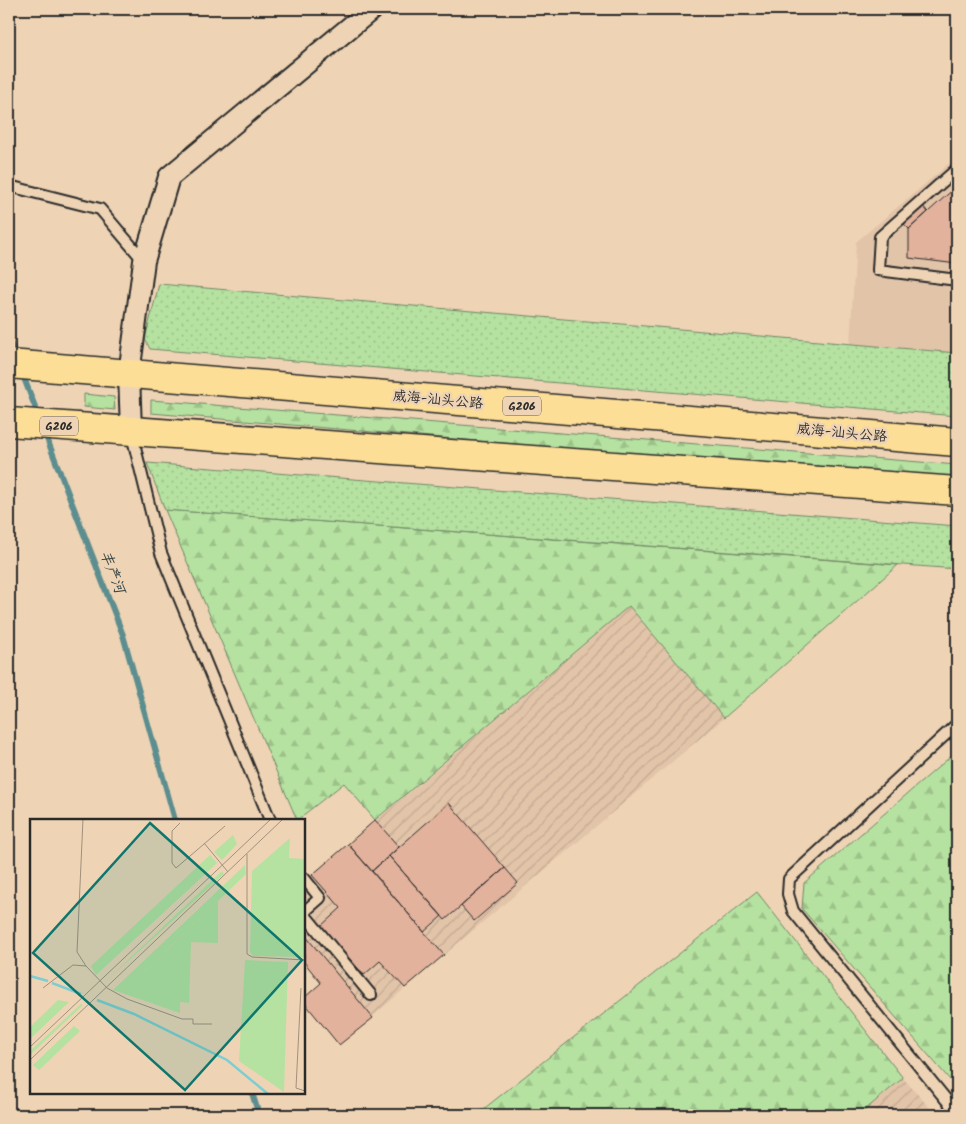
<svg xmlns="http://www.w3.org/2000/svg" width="966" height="1124" font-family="Kalam,'LXGW WenKai TC',sans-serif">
	<defs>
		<pattern id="industrial-furrows" width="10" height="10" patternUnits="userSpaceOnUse" patternTransform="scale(1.25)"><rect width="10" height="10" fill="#e2c4a9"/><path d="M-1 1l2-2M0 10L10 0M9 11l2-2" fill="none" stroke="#c2a992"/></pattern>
		<pattern id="forest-firs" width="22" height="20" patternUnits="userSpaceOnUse" patternTransform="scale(1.25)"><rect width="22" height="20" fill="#b5e2a0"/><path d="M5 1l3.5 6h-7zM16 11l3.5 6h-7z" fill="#9cc28a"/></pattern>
		<pattern id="garden-dots" width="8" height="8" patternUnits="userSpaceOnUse" patternTransform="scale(1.25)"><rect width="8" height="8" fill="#b5e2a0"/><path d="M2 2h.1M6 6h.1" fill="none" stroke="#9cc28a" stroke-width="1.8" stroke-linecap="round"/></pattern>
	</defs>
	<rect width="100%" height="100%" fill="#eed4b5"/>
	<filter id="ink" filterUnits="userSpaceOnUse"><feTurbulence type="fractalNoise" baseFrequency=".02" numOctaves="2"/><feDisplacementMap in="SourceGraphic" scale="10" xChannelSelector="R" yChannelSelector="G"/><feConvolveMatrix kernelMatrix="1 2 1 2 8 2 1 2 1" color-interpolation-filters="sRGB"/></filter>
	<g filter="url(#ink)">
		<path fill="#e2c4a9" d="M957,157v196l-107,-9 6,-102z"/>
		<path fill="url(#industrial-furrows)" d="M629,606l95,112 -280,237 -105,90 -35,-43v-4l17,-15 -17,-21v-80z
			M903,1078l33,37h-77z"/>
		<path fill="url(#forest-firs)" stroke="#708666" d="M84,394l30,3 1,13 -31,-3z
			M151,400l806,65v17l-806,-69z
			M165,510l733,55 -174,153 -95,-112 -254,214 -31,-37 -47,37z
			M957,751v337l-155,-179 2,-26z
			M757,892l146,186 -44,37h-383z"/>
		<path fill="url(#garden-dots)" stroke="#708666" d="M159,284l798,69v63l-807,-67 -5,-10z
			M147,463l810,63v43l-792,-59z"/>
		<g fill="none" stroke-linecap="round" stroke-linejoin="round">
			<path stroke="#5c8d8f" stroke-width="6" d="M9,338l8,21
				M22,373l17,44
				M44,431l79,204 52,185
				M252,1093l7,22"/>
		</g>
		<path fill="#e2b29c" stroke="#2b2b2b" d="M957,186v78l-48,-6v-29z
			M922,205l6,7 -19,17 -7,-7z
			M449,803l56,65 -60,52 -56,-64z
			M375,820l24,27 -27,24 -24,-27z
			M348,844l96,111 -39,33 -25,-27 -16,14 -43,-49 20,-18 -29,-33z
			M389,856l53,60 -18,16 -52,-61z
			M505,868l13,15 -44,38 -13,-15z
			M304,934l69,84 -34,27 -35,-43v-4l17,-15 -17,-21z"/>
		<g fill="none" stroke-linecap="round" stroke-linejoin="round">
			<defs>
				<path id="service" d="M957,169l-77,68 -2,33 79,10
					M9,186l91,23 44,52
					M131,431l30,122 109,267
					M957,724l-168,155 -1,15 5,17 164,202
					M304,878l16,20 -16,14
					M304,914l67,81"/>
				<path id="minor" d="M131,430l-2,-56 15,-113 25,-84 203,-168"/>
				<path id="trunk" d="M9,364l948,78
					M9,422l948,69"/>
			</defs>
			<use href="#service" stroke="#2b2b2b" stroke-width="14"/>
			<use href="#minor" stroke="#2b2b2b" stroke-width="24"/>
			<use href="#trunk" stroke="#2b2b2b" stroke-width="31"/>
			<use href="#service" stroke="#eed4b5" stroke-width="10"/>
			<use href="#minor" stroke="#eed4b5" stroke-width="20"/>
			<use href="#trunk" stroke="#fdde96" stroke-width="28"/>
		</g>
	</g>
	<g text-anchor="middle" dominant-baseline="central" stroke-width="5" stroke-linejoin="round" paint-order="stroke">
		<g fill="#eed4b5" stroke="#665e54" stroke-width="1">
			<rect x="503" y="396.5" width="38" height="19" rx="4"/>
			<rect x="40" y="416.5" width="38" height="19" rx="4"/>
		</g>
		<g font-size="12" font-weight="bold" fill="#2b2b2b">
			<text x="522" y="406">G206</text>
			<text x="59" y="426">G206</text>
		</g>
		<g font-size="14" fill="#2b2b2b" stroke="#eed4b5">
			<text transform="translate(438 400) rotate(5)">威海-汕头公路</text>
			<text transform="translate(842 433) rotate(5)">威海-汕头公路</text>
		</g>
		<g font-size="15" font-style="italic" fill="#374344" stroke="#eed4b5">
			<text transform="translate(112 572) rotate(69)">丰产河</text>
		</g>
	</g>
	<g transform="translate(30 819)">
		<rect width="275" height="275" fill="#eed4b5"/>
		<path d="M260,19l-1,20 16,1v98l-52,-1 -3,-4 2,-81zM192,52l2,3 -119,108zM188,82v42l-27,-1 -2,61 -9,-1v11l-58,-20zM215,141l43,2 -4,130 -45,-31zM51,185l2,1 -53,50v-4z" fill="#b5e2a0"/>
		<path d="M203,16l4,9 -15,16 -8,-8zM180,36l7,8 -121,112 -5,-9zM215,46l1,9 -124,119 -9,-3zM28,181l11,2 -39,37v-12zM44,207l6,5 -41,39 -6,-5z" fill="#b5e2a0"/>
		<path fill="none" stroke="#7cced2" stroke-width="2.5" d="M0,157l18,5M22,164l29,11M67,181l37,14 93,46 41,34"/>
		<path fill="none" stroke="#a0907e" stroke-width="1" d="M53,0l-6,133 9,14 21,22 20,11 55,20h11v5h19M150,4l-8,8v32l4,5 49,-42M174,24l24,29M217,35v100l5,3 53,3M13,169l30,-23 13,1M271,169l-5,100 9,3M0,228l241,-228M0,241l253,-241"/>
		<path fill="#0f766e" fill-opacity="0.15" stroke="#0f766e" stroke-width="2.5" d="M120,4l152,137 -117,130 -152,-137z"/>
		<rect width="275" height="275" fill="none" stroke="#2b2b2b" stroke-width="2.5"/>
	</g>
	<rect width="966" height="1124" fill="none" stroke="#eed4b5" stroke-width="30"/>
	<rect x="15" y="15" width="936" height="1094" fill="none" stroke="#2b2b2b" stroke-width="2" filter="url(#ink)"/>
</svg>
